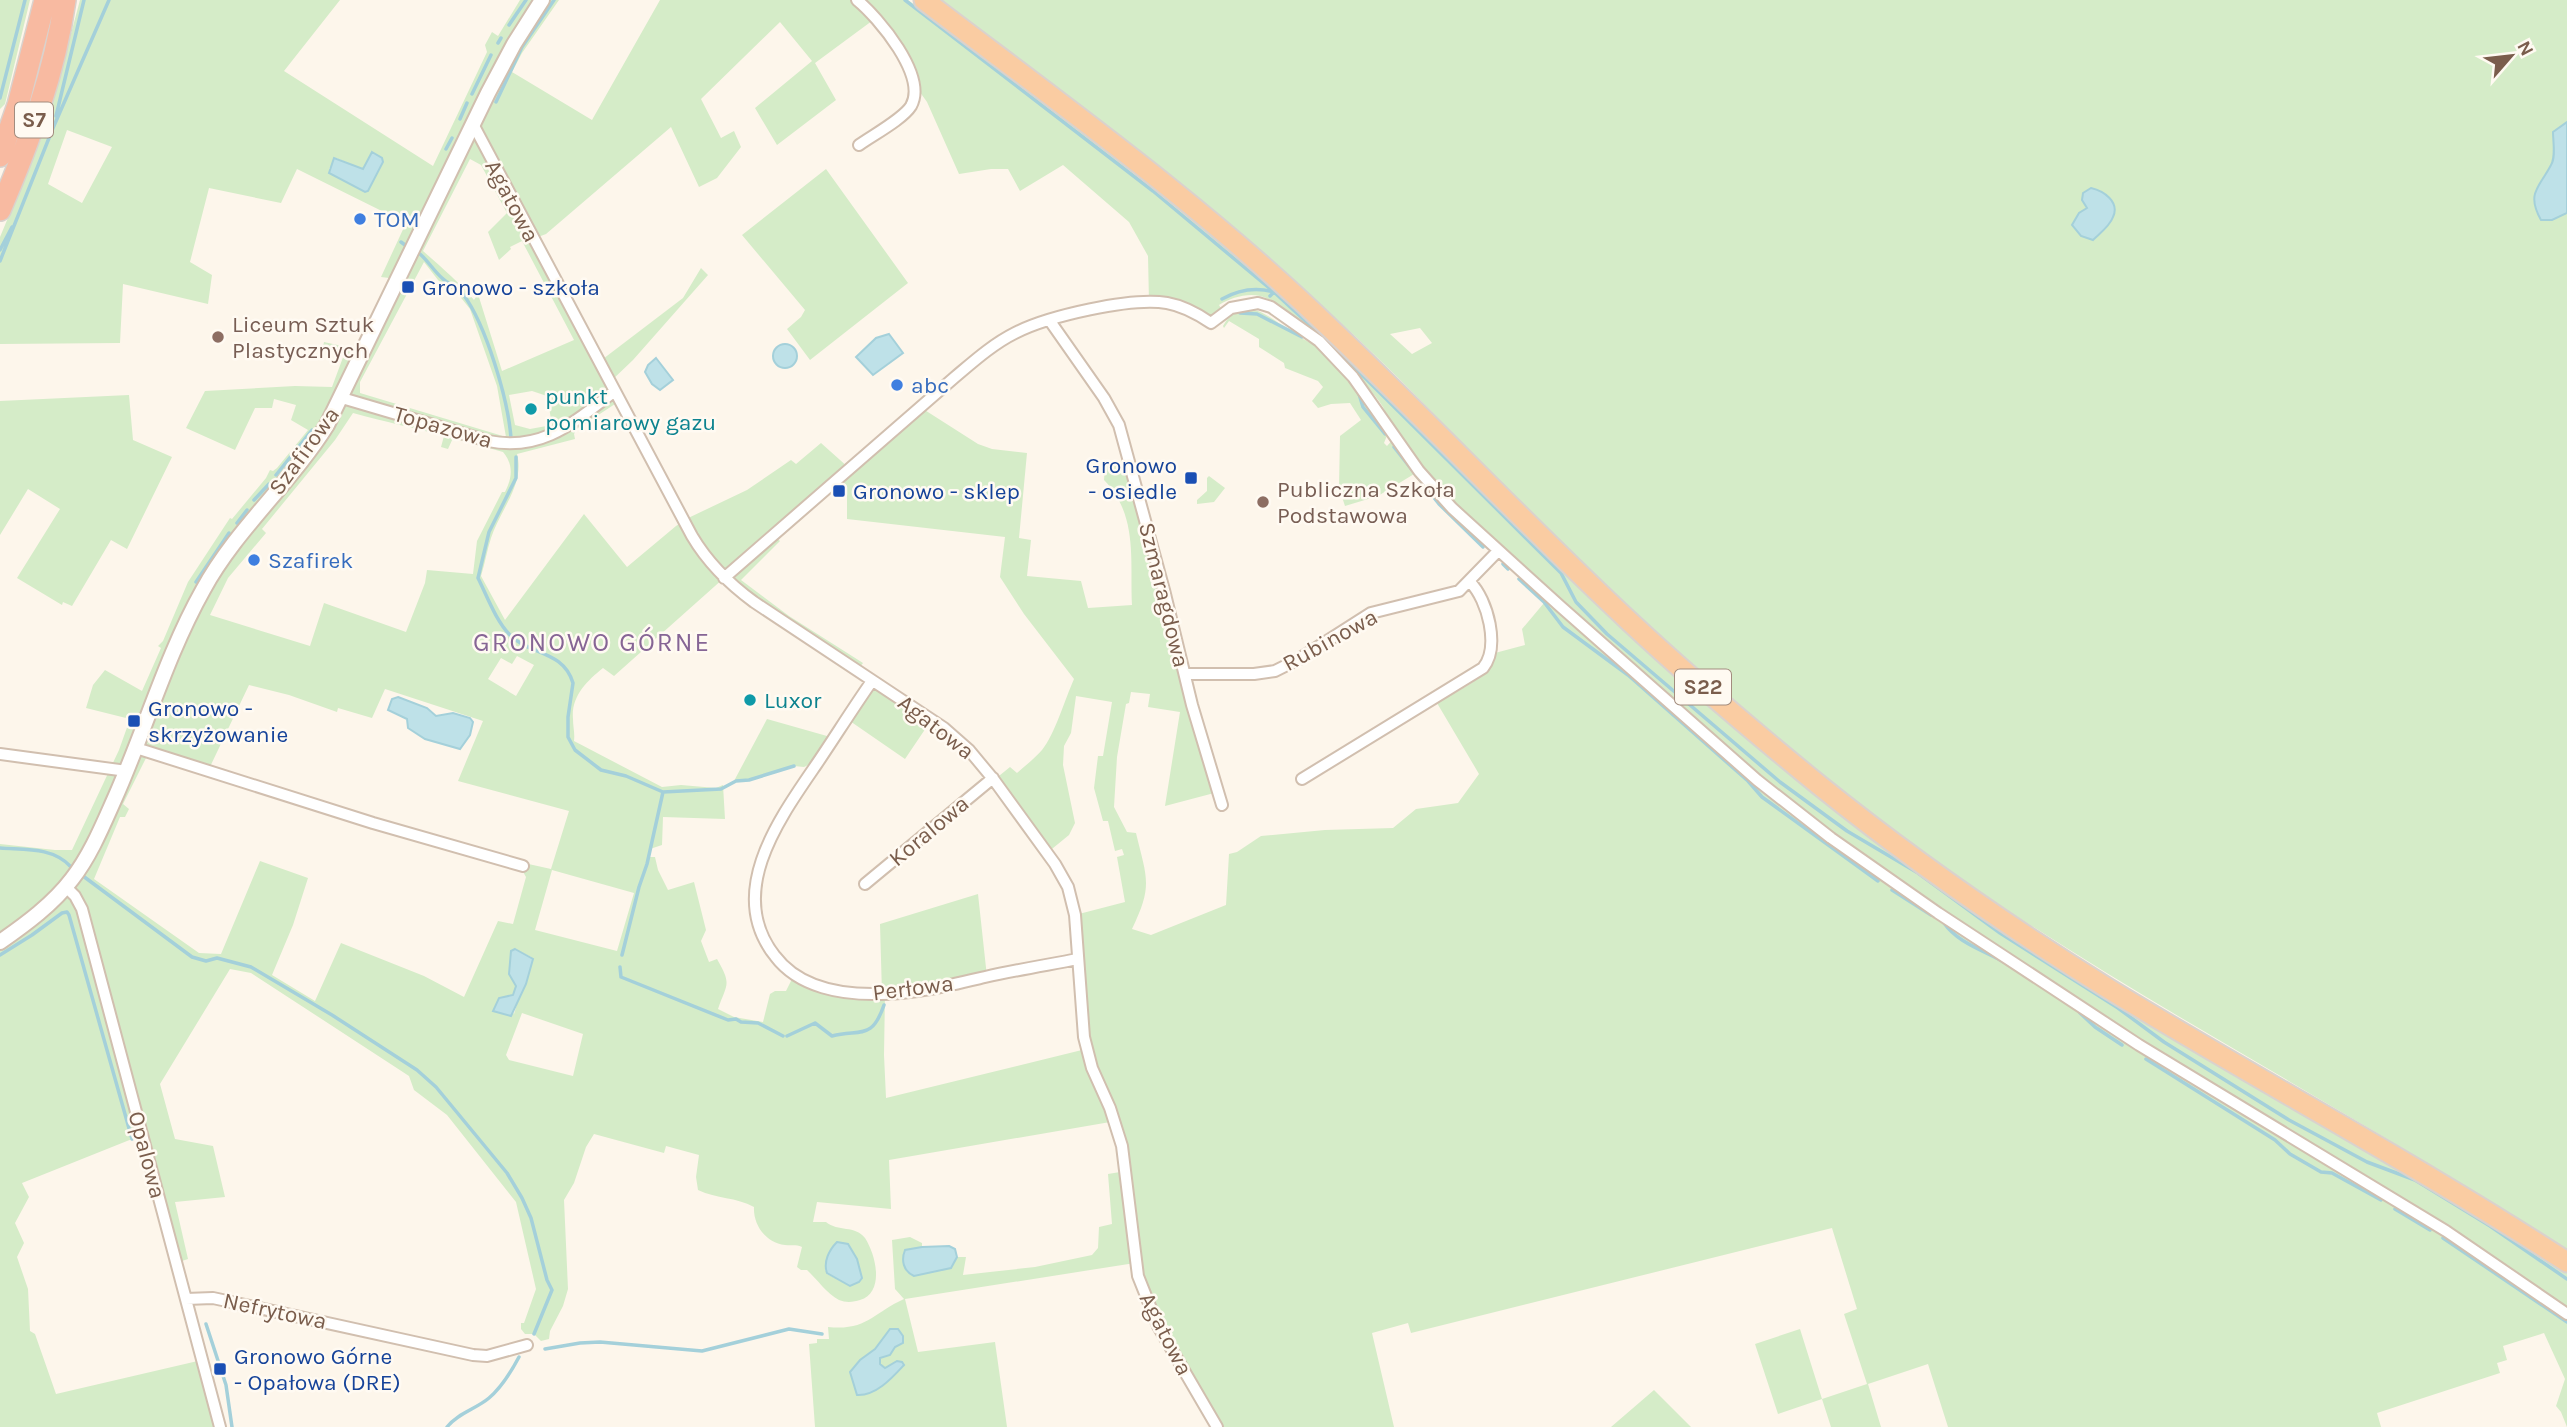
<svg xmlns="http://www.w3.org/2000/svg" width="2567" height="1427" font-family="Karla,sans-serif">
	<rect width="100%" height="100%" fill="#fdf6eb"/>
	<path fill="#d5ecc8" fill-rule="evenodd" d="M0,0h30l-25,104 -5,5z
		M80,0h260l-56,71 149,95 54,-114 -2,-7 7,-13 6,4 22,-36h39l-37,53 -10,19 80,48 68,-120h248l185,141 127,102 71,61 116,112 433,394 727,462v155l-6,-15 -5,-6 9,-27 -21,-46 -41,13 4,14 -10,3 3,10 -123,40 4,14h-433l-20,-63 -60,20 13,43h-50l-9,-28 -44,15 -23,-70 45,-15 22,70 45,-15 -23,-70 13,-5 -25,-81 -421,105 -3,-10 -36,10 22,94h-177l-53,-88 -29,-76 -230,36 13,53 77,-10 12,85h-192l-6,-83 8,-1v-4h12l-1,-12c39,4 45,-14 76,-28l-9,-10 -3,-49 18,-3 12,6v4l-16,3 -3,8 2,9 9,9 37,-8 6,-11h9l-3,18 72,-8 57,-12 6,-7 1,-21 13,-3 -4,-50 18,-3 -10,-50 -227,39 2,49 -74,-7 -4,20h13c12,10 29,3 39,16 11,17 20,54 -5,62 -6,2 -14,3 -21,0 -12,-6 -22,-21 -32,-30h-6l-4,-3 5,-20c-7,-3 -10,-1 -17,-2 -19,-2 -32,-20 -31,-38 -18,-10 -37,-8 -56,-17l-2,-13 3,-22 -33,-9 -2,7 -70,-19 -8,13 -12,36 -10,17 4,89 -5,17 -13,25 -1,8 -8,2 -7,-7h-9l-4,-5v-6h3l12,-34 -20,-87 -69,-87 -33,-25 -5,-14 -158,-103 -21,-4 -70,115 15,55 38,7 12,51 -50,5 13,57 -12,4 -33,-123 -11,-1 -110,44 7,14 -14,26 9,20 -7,14 11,32 2,42 5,3 21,60 146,-34 18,67h-220v-583l55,6h17l47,-100 11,-31 -44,-11 7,-23 12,-15 37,21 19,-43 -3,-2 5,-5 25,-59 42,-64 2,1 34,-41 4,-8 3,1 4,-3 31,-38 -17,-10 5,-15 -22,-6 -2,9h-17l-20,42 -49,-22 19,-37 90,-5 37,1 13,-35 -22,-5 1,-5 40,9 33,-72 -16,-2 25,-54 -109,-54 -16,34 -72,-15 -19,74 22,13 -4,29 -85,-20 -3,59 -120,1v-107l46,-110zM880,15l21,29 16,44 10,14 32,72 32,-5h17l12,22 43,-26 66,57 19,34 1,46 50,13 12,8 12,-11 -4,-7c12,-7 27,-12 41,-9 27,5 109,87 123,111 5,9 8,20 12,30l-8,9 -3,-3 4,-10c-17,-25 -34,-53 -56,-74 -9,-9 -20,-16 -31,-21 -25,-13 -55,-51 -78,-12l1,2 5,-7 30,18v8l25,16 1,5 33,13 5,6 -11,14 6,7 13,-4 19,-1 11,17 -21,16 -1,52 6,18 33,-10 41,-25 130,126 -27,32 3,16 -30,8c-6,26 -37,37 -58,50l42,71 -21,29 -42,6 -23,19 -68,2 -64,6 -24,16 -8,2 -3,51 -75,30 -19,-6c21,-44 15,-50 4,-96l-9,-1 -13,-25 3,-50 9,-53 3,-1 2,-11 19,2 -2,13 32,5 -15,94 53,-14 -89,-332 -24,5 -1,15c34,35 26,79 28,125l-44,3 -7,-27 -54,-5 4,-36 -12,-2 8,-85 -35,-4 -14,-5 -58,-37 -71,61 -28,-25 -25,21 -5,-4 -44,30 -63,30 2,4 -5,3 -2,-3 -3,2 -49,41 -43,-53 -79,106 -24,-44c4,-13 6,-26 10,-38 9,-28 34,-54 26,-84l58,-15 -1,-5 3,-5 38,-25 -5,-9v-13l23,-22 75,-85 -7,-7 -18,30 -84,64 -61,-125 8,-3 125,-107 28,60 18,-9 24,-31 -7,-16 -13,7 -20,-39 79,-77 32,39 -57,47 22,37 59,-45 -21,-37zM67,130l45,17 -30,56 -34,-19zM371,153h3l8,5 -14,33h-3l-36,-22 7,-11 27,11zM470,159l11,6 26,48 -19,19 11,28 12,-11 -1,-2 12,-6 52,99 -72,31 -24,-77 -4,6c-15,-18 -33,-33 -51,-49zM424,262l14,18 8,8 8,1 16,20 27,77 9,51 -146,-44v-11zM532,391l15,5 5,29 -22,4 -15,-4 -6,-30zM353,413c32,9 62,15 91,23l-3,11 7,2 5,-11 50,14c11,13 9,26 2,40h-3l-25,49 -4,33 -46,-4 -2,13 -19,49 -82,-29 -14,43 -100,-31 18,-37 38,-45 -4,-4 73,-89zM838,478l9,11v30l158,18 -5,40 24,37 50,65c-9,20 -19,55 -32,71 -8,9 -17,16 -25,23l-7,-6 -16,13 53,73 22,-18 6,-12 -12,-58 1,-19 7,-13 5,-37 36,6 -9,54h-5l-4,32 9,33h5l7,30 7,-2 2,6 -7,2 8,45 -50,13 11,134 -200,49 -2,-43 1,-61 102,-17 -9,-83 -98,30 2,70 -76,-13 -12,-6 -8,16h-11l-5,3 -7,28 -29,-5 -16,-8c9,-26 14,-24 -1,-50l-8,3 -8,-21 5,-11 -12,-48 -26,8 -10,-20 -3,-13h-5v-8l12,-4 1,-28 62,2 -2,-34 -7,3 -35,-3 -19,2 -88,-46c1,-8 -1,-14 -1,-22 -2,-23 14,-38 30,-51l11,8 110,-98 133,93 6,-8 -74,-47 -48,-36 39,-39 -7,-6zM517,656l17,9 -18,31 -28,-17 13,-21 11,6zM249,685l40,10 48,17 1,-4 34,10 13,-29 98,32 -25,60 111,30 -18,58 -27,-6 -2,7 4,7 -13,47 -15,-3 -34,76 -40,-21 -83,-33 -26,58 -43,-26 21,-50 15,-47 -48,-17 -39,93 -22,-1 -105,-74 26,-62h5l4,-8 -6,-5 26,-52 59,19zM552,870l82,23 -17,58 -82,-21zM515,949l16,8 -17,57 -12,-17 11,-1 3,-10c-6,-14 -9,-22 -1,-37zM522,1013l61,21 -10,42 -64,-16 -3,-5zM829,1251l33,28 -3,3 -9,4 -23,-12 -2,-5z
		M937,0h1630v122l-14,10v31l-10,14 9,43 15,-7v1041c-32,-21 -63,-43 -95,-63 -199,-125 -410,-231 -597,-375 -104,-80 -204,-166 -298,-257 -75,-73 -145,-150 -220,-221 -131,-123 -278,-228 -420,-338zM1420,328l12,15 -20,11 -22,-20z
		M826,169l82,114 -98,77 -23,-31 14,-12 4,-7 -63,-75z
		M129,395l4,45 39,17 -45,92 -16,-9 -39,66 -9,-4 -1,3 -45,-27 43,-69 -32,-20 -28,46v-134z
		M1209,476l16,12 -11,14 -17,2v-4l10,-9v-13z
		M872,681l60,38 -27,40 -58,-40z
		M767,719l67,19 -15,22 -15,7 -10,-1 -45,14 -15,1z
		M1654,1390l37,37h-80z"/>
	<path fill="#bee1e8" stroke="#a4d0da" stroke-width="2" d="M2567,122v91l-15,7h-11c-15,-27 -2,-32 10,-55 5,-8 2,-23 2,-33z
		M372,152l10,6 1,4 -15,29 -3,1 -36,-19 5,-15 29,11z
		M2091,188c13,3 29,14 22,29 -3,9 -14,17 -20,23l-12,-4 -9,-11 7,-12 8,-5 -5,-8 1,-7z
		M889,334l14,19 -30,22 -17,-18 20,-19z
		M773 356a12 12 0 1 1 24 0a12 12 0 1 1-24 0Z
		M656,358l17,22 -13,10 -8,-6 -7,-12 3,-7z
		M398,697l29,11 9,8 17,-3 17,5 3,4 -3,13 -10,14 -35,-10 -17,-11 -1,-9 -19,-9 4,-11z
		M515,949l18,10 -7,25 -15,32 -18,-5 6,-13 14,-3 3,-9 -7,-12 2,-23z
		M837,1242l11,2 9,15 5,19 -3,4 -9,4 -23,-13c-4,-11 2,-23 10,-31z
		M949,1246l6,3 2,8 -6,11 -37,8c-11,-5 -13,-16 -9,-26l17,-3z
		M890,1329h8l5,7v7l-8,4 -5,8 -10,3v6l5,4 12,-7 5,1 2,3c-12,13 -28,31 -47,30l-7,-23 10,-12 15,-11z"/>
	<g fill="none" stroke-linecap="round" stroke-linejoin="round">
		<path stroke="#a4d0da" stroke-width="3.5" d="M905,0l248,191 121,101 66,61 221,220 15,29 31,32 173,148 67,49 71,42 82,60 118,75 46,34 125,78 78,42 48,18 75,46 77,53
			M509,25l17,-25
			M498,43l3,-5
			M472,94l19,-39
			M0,98l25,-98
			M496,102l26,-55 32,-47
			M56,116l28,-116
			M460,119l7,-16
			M446,149l6,-11
			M401,242l4,3
			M0,250l12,-23
			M420,254c8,7 14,17 22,24 7,7 15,8 21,16 23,31 45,105 48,144
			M0,261l53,-133 56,-128
			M1222,299c16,-9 34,-12 52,-7l-4,4
			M1240,313l17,1 45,23
			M1359,394l4,13 22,27
			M1394,447l45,57 44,43
			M516,457v21l-27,54 -11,46c9,18 18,43 32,57 19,20 53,15 63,48l-5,34v20l7,13 26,20 25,6 37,16 58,-3 15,-8 13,-1 45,-14
			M276,475l36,-45
			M254,500l15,-16
			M237,523l10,-13
			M1503,564l5,5
			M1519,579l25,23 19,25 65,48 120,106 14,16 116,84
			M196,582l33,-49
			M0,848c25,2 52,-1 70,18
			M83,876l109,81 14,4 11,-3 34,9 81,48 85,55 19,17 71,86 15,25 9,20 16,62 5,10 -18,44
			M1892,890l39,25
			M1944,923c14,20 39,27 60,39
			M0,955l32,-20 30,-22 5,-1 2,3 63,224
			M622,955l17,-68 8,-23 16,-72
			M620,967l1,10 107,43 8,-1 5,3 17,1 25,13
			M2080,1013l15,14 27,18
			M787,1036l28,-13 17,13c30,-7 40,4 52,-31
			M2146,1059l129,81 15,14 31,18 11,1 49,27
			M2395,1209l35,21
			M2443,1238l124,84
			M206,1324l20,61 6,42
			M545,1349l35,-6 20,-1 102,9 87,-22 33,5
			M447,1427c11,-14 29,-18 42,-29 13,-11 22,-26 30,-41"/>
		<defs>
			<path id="minor" d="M857,0c21,17 71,76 54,106 -8,13 -38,29 -52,39
				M473,124l219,412c16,27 36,47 62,66l190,126 25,22 25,30 61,84 13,23 7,28 9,122 8,31 18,40 12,38 16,130 20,50 59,101
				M1050,321l54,77 15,27 45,165 28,115 30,100
				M342,398l146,43c55,11 86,-19 127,-50
				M724,578l231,-201c19,-16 38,-33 60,-44 33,-17 116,-36 152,-30 17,3 31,11 44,20l20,-15 27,-5 13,4 48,34 34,36 66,94 33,37 109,99 196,173 74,58 107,75 201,132 307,186 121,83
				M1185,674h69l21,-3 24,-12 72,-46 88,-22 39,-40
				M872,681c-19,27 -37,56 -56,84 -37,54 -91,128 -41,191 24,32 68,39 105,38 35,0 71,-9 105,-17 31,-7 62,-12 93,-18
				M136,748l237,75 150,43
				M0,754l127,17
				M1302,779l181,-111c17,-21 5,-68 -13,-86
				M865,884l128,-106
				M66,887l9,9 7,13 138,518
				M186,1299l27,-1 260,57 14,1 40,-11"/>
			<path id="tertiary" d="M0,942c26,-18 53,-38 72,-63 18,-23 30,-52 42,-79 31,-69 52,-144 89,-210 33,-61 88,-107 124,-165l161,-332 26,-49 28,-44"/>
			<path id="trunk" d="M924,0c138,105 281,207 406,328 101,96 197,198 299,293 61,57 125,111 190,164 92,74 190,142 290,204 152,93 309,176 458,273"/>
			<path id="motorway" d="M0,156l18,-51 27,-105
				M0,210c29,-67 55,-138 65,-210"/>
		</defs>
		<use href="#minor" stroke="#d1bfaf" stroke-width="14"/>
		<use href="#tertiary" stroke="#d1bfaf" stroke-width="18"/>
		<use href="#trunk" stroke="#dad2cd" stroke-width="23"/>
		<use href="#motorway" stroke="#dad2cd" stroke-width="24"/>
		<use href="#minor" stroke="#fff" stroke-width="10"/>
		<use href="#tertiary" stroke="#fff" stroke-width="14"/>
		<use href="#trunk" stroke="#facca2" stroke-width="19"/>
		<use href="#motorway" stroke="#f8baa1" stroke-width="21"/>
	</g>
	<g fill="#3f7fe0" stroke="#fffaf2" stroke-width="2.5">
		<circle cx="360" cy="219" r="7"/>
		<circle cx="897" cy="385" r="7"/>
		<circle cx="254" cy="560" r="7"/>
	</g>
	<g fill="#1a4fb4" stroke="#fffaf2" stroke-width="2.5">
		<rect x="401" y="280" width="14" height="14" rx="3.5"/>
		<rect x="1184" y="471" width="14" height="14" rx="3.5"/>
		<rect x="832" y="484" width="14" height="14" rx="3.5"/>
		<rect x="127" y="714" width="14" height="14" rx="3.5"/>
		<rect x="213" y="1362" width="14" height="14" rx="3.5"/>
	</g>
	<g fill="#8d6e63" stroke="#fffaf2" stroke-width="2.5">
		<circle cx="218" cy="337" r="7"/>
		<circle cx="1263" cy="502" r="7"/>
	</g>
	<g fill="#0f9aa8" stroke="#fffaf2" stroke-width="2.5">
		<circle cx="531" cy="409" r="7"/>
		<circle cx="750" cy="700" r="7"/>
	</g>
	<g text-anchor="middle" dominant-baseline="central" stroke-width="5" stroke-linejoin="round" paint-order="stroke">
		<g fill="#fffaf2" stroke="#a28c7e" stroke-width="2">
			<rect x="15" y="102.5" width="38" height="35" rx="5"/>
			<rect x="1675" y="669.5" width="56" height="35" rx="5"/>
		</g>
		<g font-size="21" font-weight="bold" fill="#7a5d4c">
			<text x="34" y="120">S7</text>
			<text x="1703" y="687">S22</text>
		</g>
		<g font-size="23" fill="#7a5d4c" stroke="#fffaf2">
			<text transform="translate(512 201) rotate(62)">Agatowa</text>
			<text transform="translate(443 427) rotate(16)">Topazowa</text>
			<text transform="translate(304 451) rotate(-54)">Szafirowa</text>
			<text transform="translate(1164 595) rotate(76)">Szmaragdowa</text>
			<text transform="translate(1330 640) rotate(-29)">Rubinowa</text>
			<text transform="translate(936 727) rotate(38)">Agatowa</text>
			<text transform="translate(929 831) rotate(-40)">Koralowa</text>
			<text transform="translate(913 988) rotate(-7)">Perłowa</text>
			<text transform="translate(147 1155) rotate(75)">Opalowa</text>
			<text transform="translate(275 1311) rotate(12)">Nefrytowa</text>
			<text transform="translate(1166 1334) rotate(63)">Agatowa</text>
		</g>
		<g font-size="23" fill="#366cbe" stroke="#fffaf2" text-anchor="start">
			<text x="374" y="219">TOM</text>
			<text x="911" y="385">abc</text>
			<text x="268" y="560">Szafirek</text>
		</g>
		<g font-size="23" fill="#164399" stroke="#fffaf2" text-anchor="start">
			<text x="422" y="287">Gronowo - szkoła</text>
			<text x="1177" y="465" text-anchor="end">Gronowo<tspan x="1177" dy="26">- osiedle</tspan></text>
			<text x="853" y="491">Gronowo - sklep</text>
			<text x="148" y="708">Gronowo -<tspan x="148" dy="26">skrzyżowanie</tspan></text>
			<text x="234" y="1356">Gronowo Górne<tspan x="234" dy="26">- Opałowa (DRE)</tspan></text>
		</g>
		<g font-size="23" fill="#785e54" stroke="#fffaf2" text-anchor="start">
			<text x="232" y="324">Liceum Sztuk<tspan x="232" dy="26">Plastycznych</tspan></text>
			<text x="1277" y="489">Publiczna Szkoła<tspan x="1277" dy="26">Podstawowa</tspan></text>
		</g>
		<g font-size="23" fill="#0d838f" stroke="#fffaf2" text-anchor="start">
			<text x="545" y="396">punkt<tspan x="545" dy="26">pomiarowy gazu</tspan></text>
			<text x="764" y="700">Luxor</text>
		</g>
		<g font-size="26" letter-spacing="2" fill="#866595" stroke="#fffaf2">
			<text x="592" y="642">GRONOWO GÓRNE</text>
		</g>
	</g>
	<g transform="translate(2511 56) rotate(62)" stroke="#fffaf2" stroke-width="5" paint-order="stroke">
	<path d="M0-5L12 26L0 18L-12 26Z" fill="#7a5d4c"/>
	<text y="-10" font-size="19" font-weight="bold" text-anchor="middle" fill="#7a5d4c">N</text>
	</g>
</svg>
